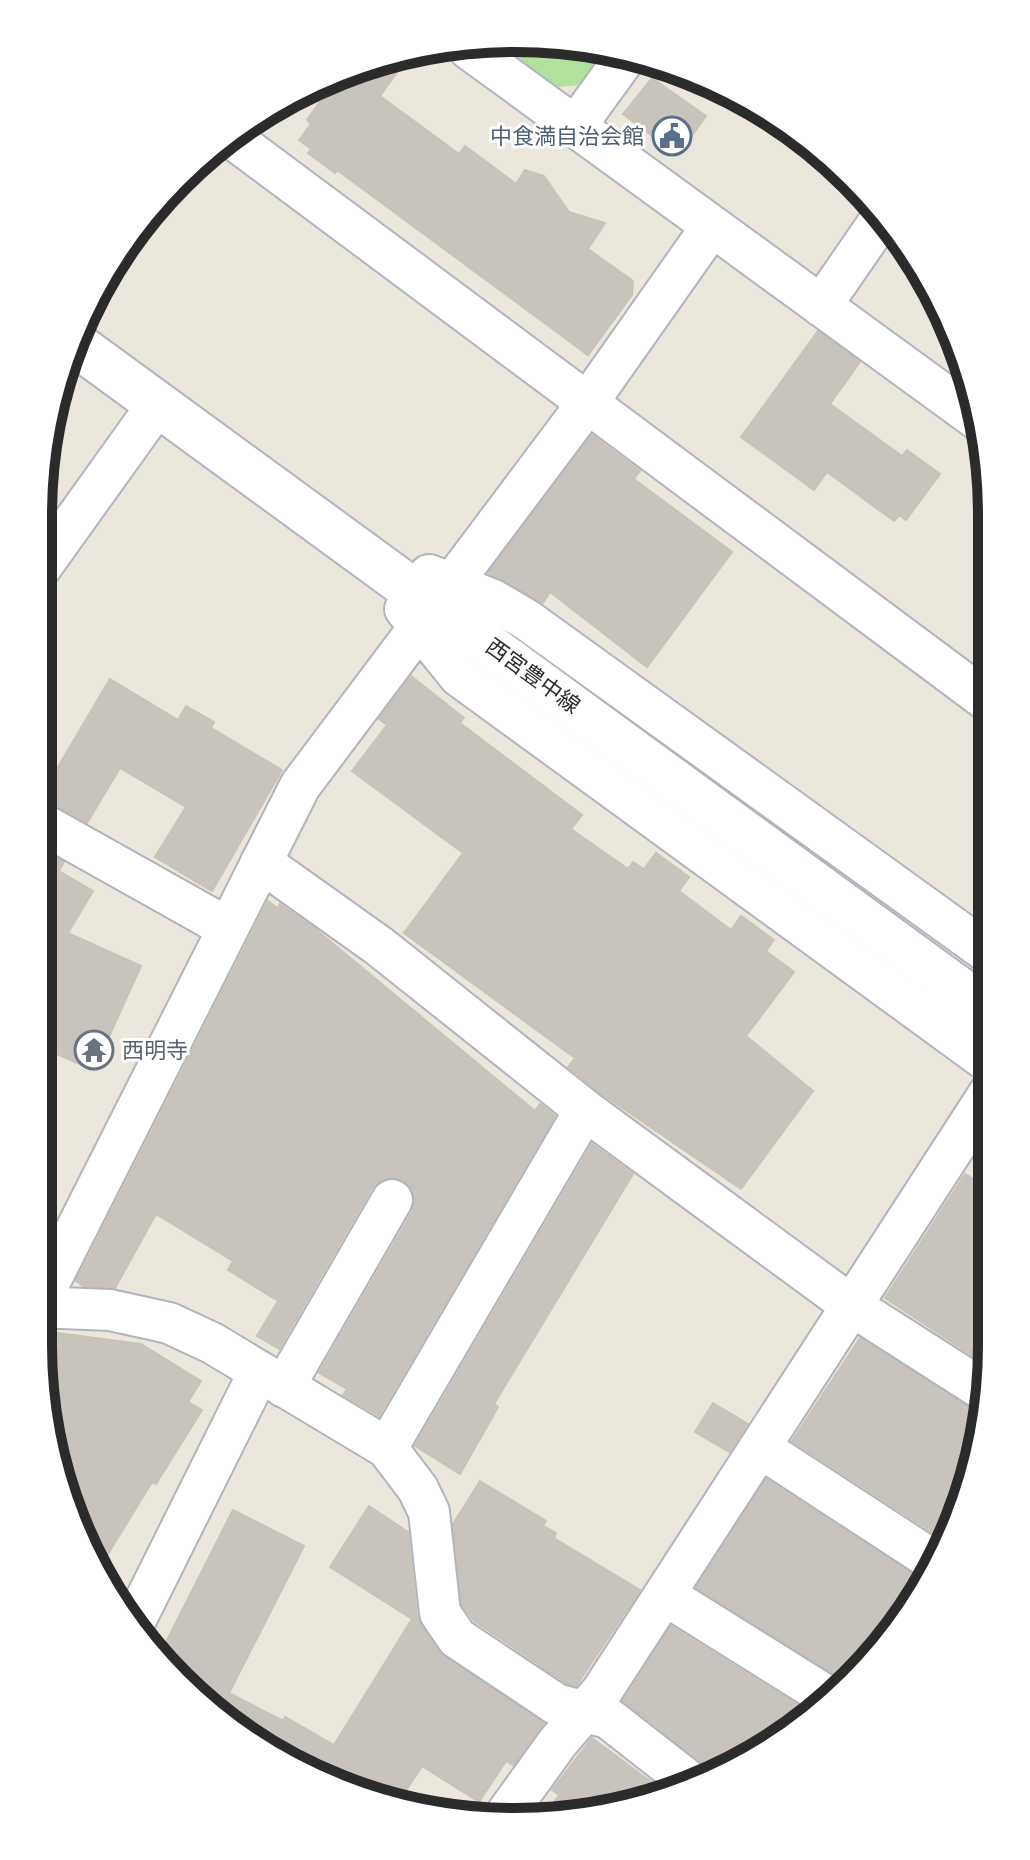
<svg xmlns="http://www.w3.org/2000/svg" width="1030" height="1860" font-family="Signika,'Noto Sans JP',sans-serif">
	<rect width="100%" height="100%" fill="#ece7dd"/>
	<path fill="#b0e29b" d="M577,42l29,10 -25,33 -23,2 -55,-40z"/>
	<path fill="#c8c3bd" stroke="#c8c3b7" stroke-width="2" d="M411,53l-31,43 79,58 6,-8 51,38 9,-14 19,6 25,36 36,11 -17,26 45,32 -1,14 -44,60 -251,-185 -2,3 -27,-20 3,-4 -12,-9 12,-16 -4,-4 27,-38 57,-28z
		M652,78l54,38 -28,39 -55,-41z
		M818,331l42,31 -30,42 72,52 5,-6 33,24 -34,46 -7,-5 -5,6 -67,-49 -13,18 -73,-53z
		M592,435l48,36 -6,8 98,73 -85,115 -97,-75 -7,11 -55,-30z
		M411,676l53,42 -4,5 122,92 -11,14 57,40 5,-7 11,7 12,-16 33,24 -10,14 52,39 10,-14 33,24 -8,11 28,21 -48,64 67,55 -72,98 -142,-97 -31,-25 7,-9 -171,-125 59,-80 -111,-82 35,-46 -8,-6z
		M110,679l68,41 8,-14 28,16 -3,6 71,42 -70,121 -57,-34 31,-50 -66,-39 -33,55 -48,-24z
		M39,848l25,14 -5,9 34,20 -25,42 73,33 -47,104 -56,-24z
		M268,901l9,7 3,-4 33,23 222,184 5,-7 15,12 -176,300 -36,-21 4,-6 -28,-16 93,-161 3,-11 -3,-12 -9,-9h-22l-9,8 -93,161 -22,-13 21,-35 -50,-31 5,-9 -77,-47 -41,74 -32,-2 -7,-5z
		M592,1144l41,30 -139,230 4,3 -38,67 -45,-28z
		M965,1174l25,14 1,180 -106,-70z
		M50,1332l91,12 60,37 -13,21 14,8 -46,74 -4,-2 -52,85 -37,-68 -19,-118z
		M860,1338l124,77 -8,54 -30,72 -154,-100z
		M713,1403l35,21 -19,28 -34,-20z
		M766,1479l162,105 -81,98 -151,-94z
		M480,1481l66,40 -3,5 13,7 -2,5 86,52 -64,96 -10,-3 -92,-62 -12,-16 -9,-81z
		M369,1506l39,26 9,84 21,35 106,72 -31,42 -7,-4 -27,41 -57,-36 -26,40h-4l-142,-64 -91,-86 74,-146 71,36 -75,147 54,28 2,-4 49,28 78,-126 -82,-52z
		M671,1626l141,88 -97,61 -92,-74z
		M592,1738l74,55 -125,27 18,-25 -7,-5z"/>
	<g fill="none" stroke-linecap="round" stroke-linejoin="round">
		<defs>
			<path id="street" d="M469,49l512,373
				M575,127l50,-69
				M228,135l761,567
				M821,306l62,-90
				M39,570l119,-166
				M429,575l64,25 34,20 463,334
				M405,609l54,67 531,387
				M39,822l187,105
				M261,862l118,84 206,164 267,196 136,87
				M38,1305l262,-519 286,-381 126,-179
				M38,1307l72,3 59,13 43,20 175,105 31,41 11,23 11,101 17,25 99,66 52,14 87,68
				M284,1387l108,-187
				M387,1448l198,-338
				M762,1449l175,114
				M665,1595l168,105
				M132,1627l127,-255
				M504,1817l54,-75 44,-51 388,-599"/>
			<path id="secondary" d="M74,343l916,669"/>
		</defs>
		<use href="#street" stroke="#b1b3be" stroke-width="44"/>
		<use href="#secondary" stroke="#b1b3be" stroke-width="48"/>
		<use href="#street" stroke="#fff" stroke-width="40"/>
		<use href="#secondary" stroke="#fff" stroke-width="44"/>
	</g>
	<defs>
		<symbol id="civic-ring" viewBox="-11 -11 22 22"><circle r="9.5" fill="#fff" stroke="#5c6f8a" stroke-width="1.5"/><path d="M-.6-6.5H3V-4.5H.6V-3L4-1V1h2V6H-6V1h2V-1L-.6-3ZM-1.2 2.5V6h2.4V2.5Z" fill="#5c6f8a"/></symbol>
		<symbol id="temple-ring" viewBox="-11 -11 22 22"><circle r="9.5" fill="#fff" stroke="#6b7280" stroke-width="1.5"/><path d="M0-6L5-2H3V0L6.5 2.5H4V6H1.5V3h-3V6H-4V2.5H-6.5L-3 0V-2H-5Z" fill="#6b7280"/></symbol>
	</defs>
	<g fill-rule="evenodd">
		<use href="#civic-ring" x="650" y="114" width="44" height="44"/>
		<use href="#temple-ring" x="72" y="1028" width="44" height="44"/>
	</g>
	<g text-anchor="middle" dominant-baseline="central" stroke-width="6" stroke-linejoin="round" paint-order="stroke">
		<g font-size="22" fill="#4e5e75" stroke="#fff" text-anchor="end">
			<text x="644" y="136">中食満自治会館</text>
		</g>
		<g font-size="22" fill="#2b2b2b" stroke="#fff">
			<text transform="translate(533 676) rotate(36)">西宮豊中線</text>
		</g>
		<g font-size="22" fill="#5b616d" stroke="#fff" text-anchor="start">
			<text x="122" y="1050">西明寺</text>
		</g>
	</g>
	<path d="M0 0H1030V1860H0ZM515 52H515A463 463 0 0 1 978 515V1345A463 463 0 0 1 515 1808H515A463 463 0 0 1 52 1345V515A463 463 0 0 1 515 52Z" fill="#fff" fill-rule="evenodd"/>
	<path fill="none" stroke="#2b2b2b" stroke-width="10" d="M515 52H515A463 463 0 0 1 978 515V1345A463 463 0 0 1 515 1808H515A463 463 0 0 1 52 1345V515A463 463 0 0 1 515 52Z"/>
</svg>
